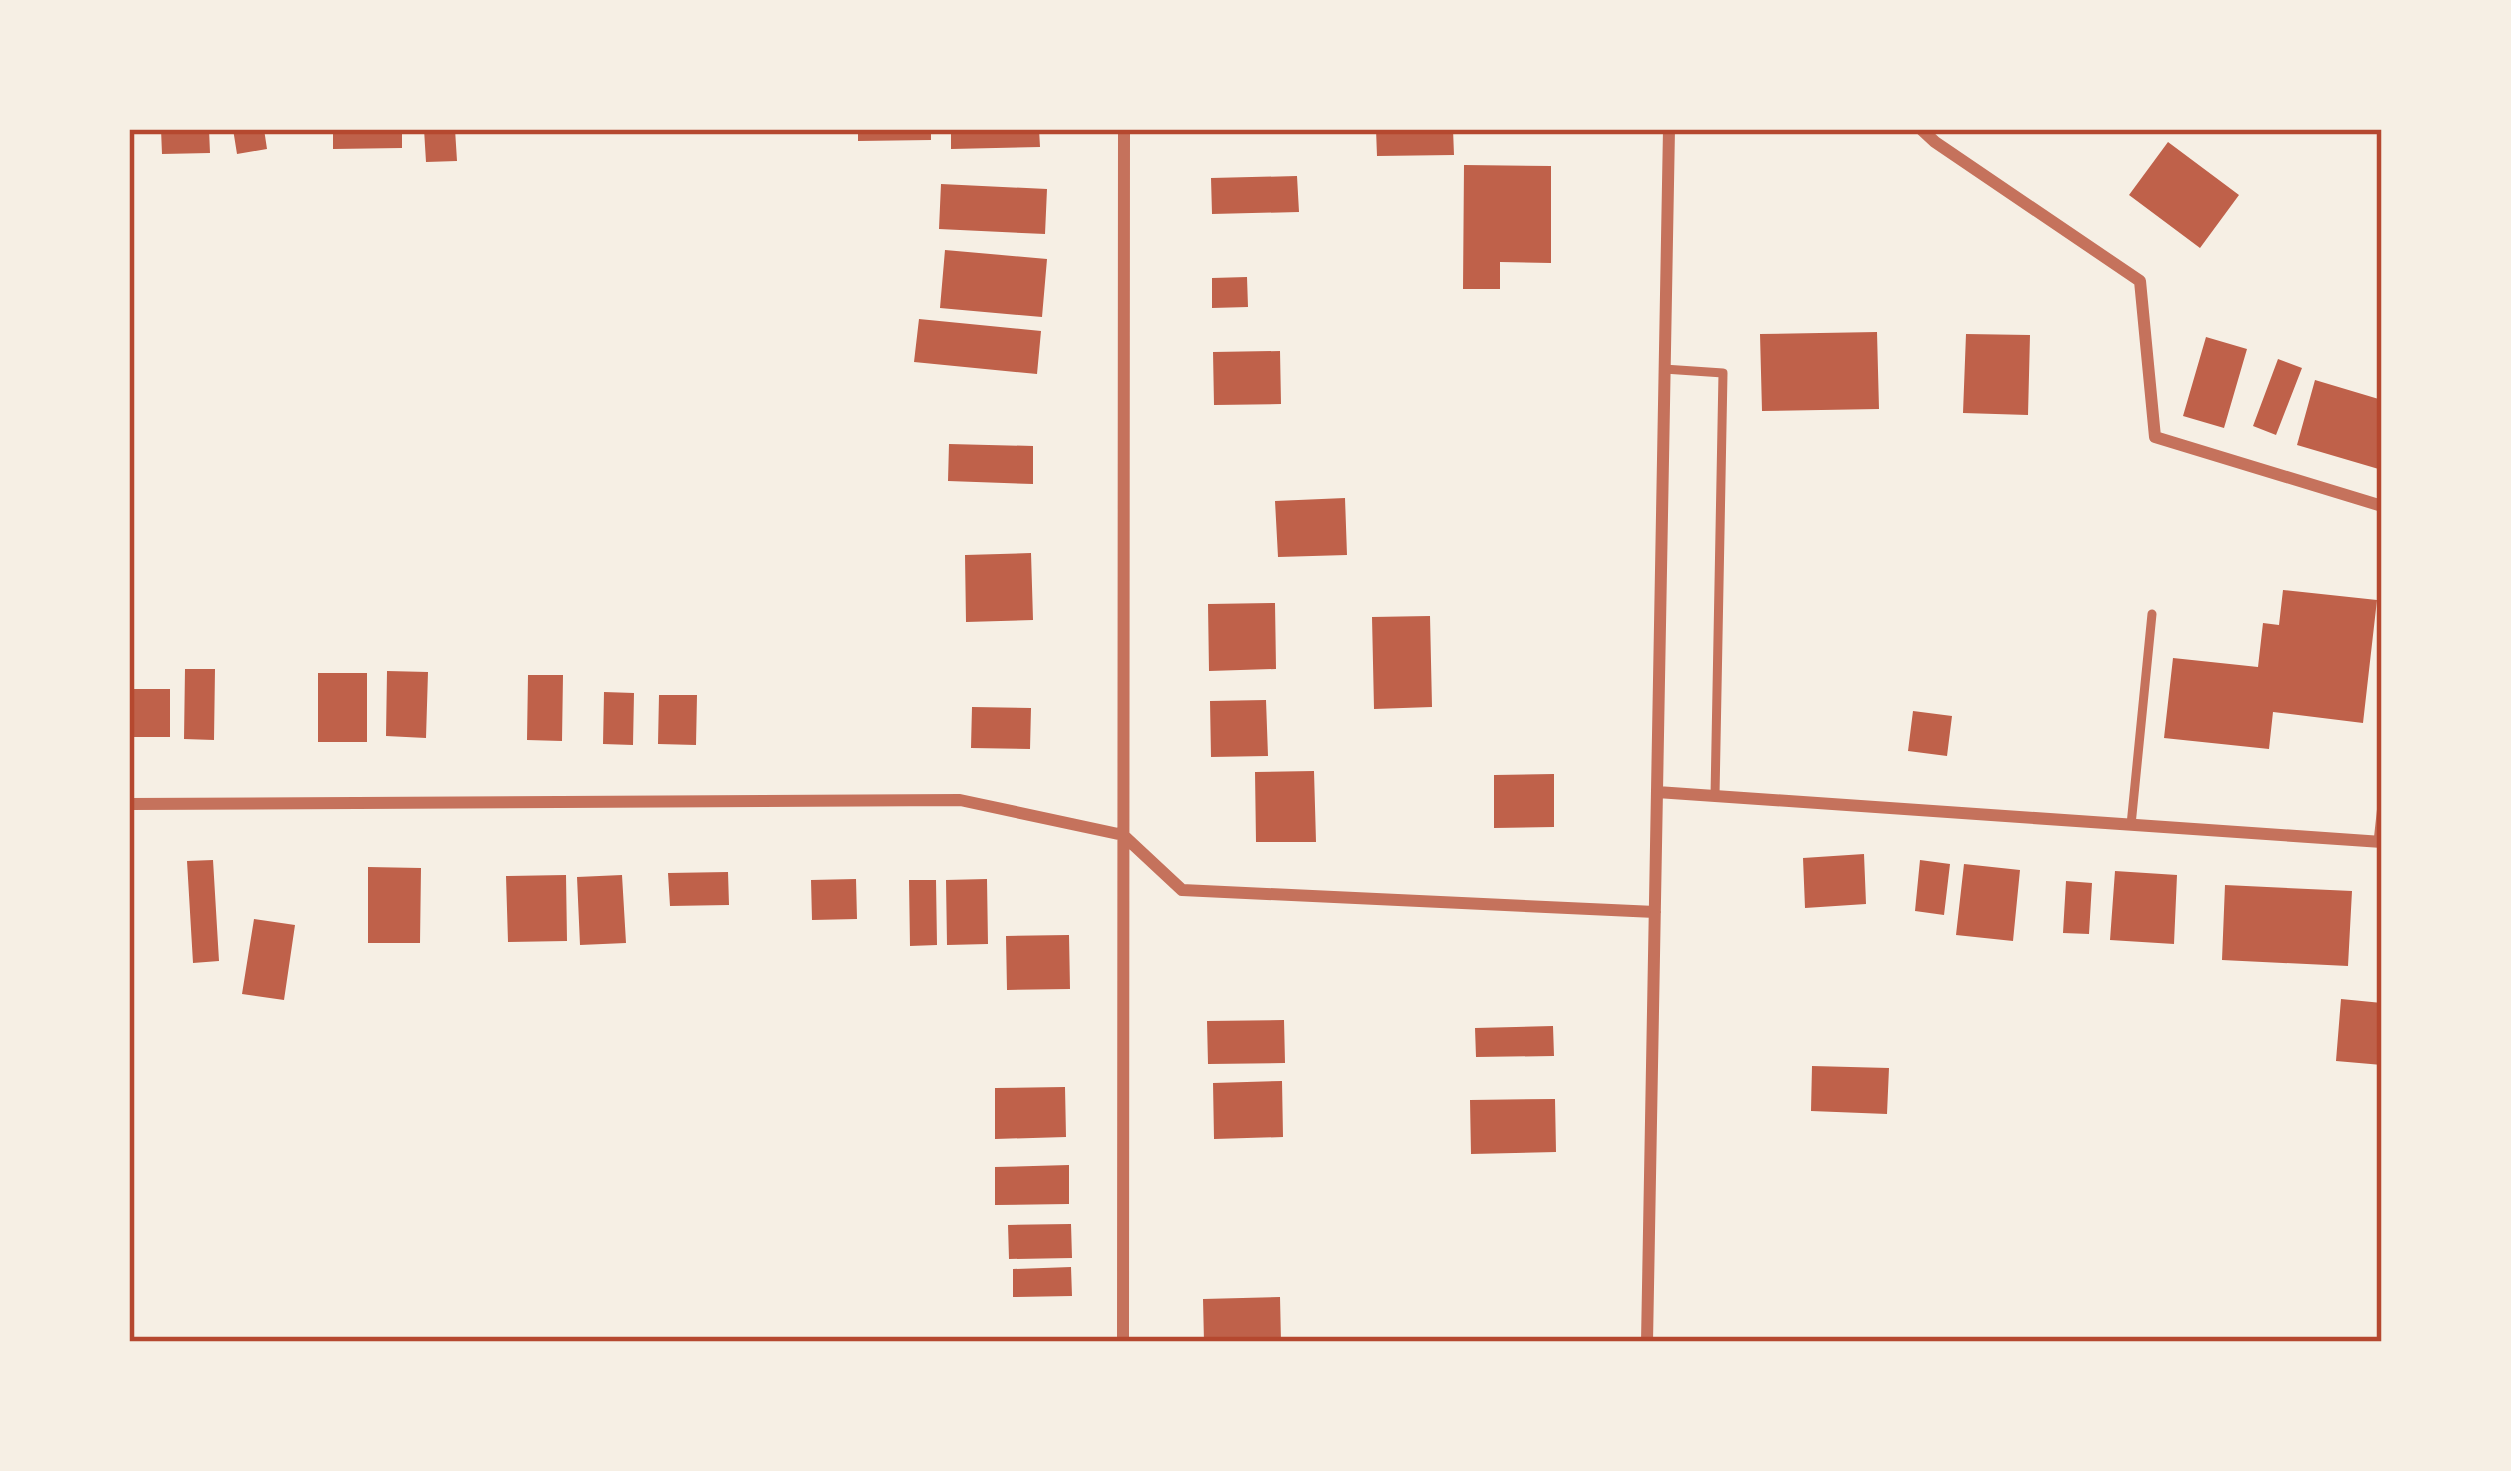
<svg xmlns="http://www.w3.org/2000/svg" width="2511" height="1471" font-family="Helvetica,sans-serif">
	<rect width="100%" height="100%" fill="#f6efe4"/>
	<path fill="#bf614a" d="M161,129h48l1,24 -48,1z
		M233,129h31l3,20 -30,5z
		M333,129h69v19l-69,1z
		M424,129h31l2,32 -31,1z
		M858,129h73v11l-73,1z
		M951,129h88l1,18 -89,2z
		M1376,129h77l1,26 -77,1z
		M2168,142l71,53 -39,53 -71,-53z
		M1464,165l87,1v97l-51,-1v27h-37z
		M1297,176l2,36 -87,2 -1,-36z
		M941,184l106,5 -2,45 -106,-5z
		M945,250l102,9 -5,58 -102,-9z
		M1247,277l1,30 -36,1v-30z
		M919,319l122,12 -4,43 -123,-12z
		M1877,332l2,77 -117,2 -2,-77z
		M1966,334l64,1 -2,80 -65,-2z
		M2206,337l41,12 -23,79 -41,-12z
		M1280,351l1,53 -67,1 -1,-53z
		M2278,359l24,9 -26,67 -23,-9z
		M2315,380l67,20v70l-85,-25z
		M949,444l84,2v38l-85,-3z
		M1345,498l2,57 -69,2 -3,-56z
		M1031,553l2,67 -67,2 -1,-67z
		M2283,590l94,10 -14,123 -90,-11 -4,37 -105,-11 9,-80 85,9 5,-44 16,2z
		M1275,603l1,66 -67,2 -1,-67z
		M1430,616l2,91 -58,2 -2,-92z
		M185,669h30l-1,71 -30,-1z
		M387,671l41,1 -2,66 -40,-2z
		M318,673h49v69h-49z
		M528,675h35l-1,66 -35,-1z
		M129,689h41v48h-41z
		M604,692l30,1 -1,52 -30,-1z
		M659,695h38l-1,50 -38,-1z
		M1266,700l2,56 -57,1 -1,-56z
		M972,707l59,1 -1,41 -59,-1z
		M1913,711l39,5 -5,40 -39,-5z
		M1314,771l2,71h-60l-1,-70z
		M1554,774v53l-60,1v-53z
		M1864,854l2,50 -61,4 -2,-50z
		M213,860l6,101 -26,2 -6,-102z
		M1920,860l30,4 -6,51 -29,-4z
		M1964,864l56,6 -7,71 -57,-6z
		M368,867l53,1 -1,75h-52z
		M2115,871l62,4 -3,69 -64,-4z
		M728,872l1,33 -59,1 -2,-33z
		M566,875l1,66 -59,1 -2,-66z
		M622,875l4,68 -46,2 -3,-68z
		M856,879l1,40 -45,1 -1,-40z
		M987,879l1,65 -41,1 -1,-65z
		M909,880h27l1,65 -27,1z
		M2066,881l26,2 -3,51 -26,-1z
		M2225,885l127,6 -4,75 -126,-6z
		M254,919l41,6 -11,75 -42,-6z
		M1069,935l1,54 -63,1 -1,-54z
		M2341,999l41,4v62l-46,-4z
		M1284,1020l1,43 -77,1 -1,-43z
		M1553,1026l1,30 -78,1 -1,-29z
		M1812,1066l77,2 -2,46 -76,-3z
		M1282,1081l1,56 -69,2 -1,-56z
		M1065,1087l1,50 -71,2v-51z
		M1555,1099l1,53 -85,2 -1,-54z
		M1069,1165v39l-74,1v-38z
		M1071,1224l1,34 -63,1 -1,-34z
		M1071,1267l1,29 -59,1v-28z
		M1280,1297l1,45h-77l-1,-43z"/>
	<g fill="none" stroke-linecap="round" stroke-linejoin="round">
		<path stroke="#c5725c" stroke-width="9" d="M1664,369l59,4 -8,423
			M2131,825l21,-211
			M2378,842l4,-37"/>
		<path stroke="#c5725c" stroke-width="12" d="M1921,129l14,13 205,139 15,156 227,69
			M1657,792l725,50
			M129,804l831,-4 163,35 59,55 473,22
			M1123,1342l1,-1213
			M1647,1342l22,-1213"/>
	</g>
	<rect width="2511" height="1471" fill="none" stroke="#f6efe4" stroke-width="264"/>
	<rect x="132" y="132" width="2247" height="1207" fill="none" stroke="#b5482f" stroke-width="4.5"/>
</svg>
